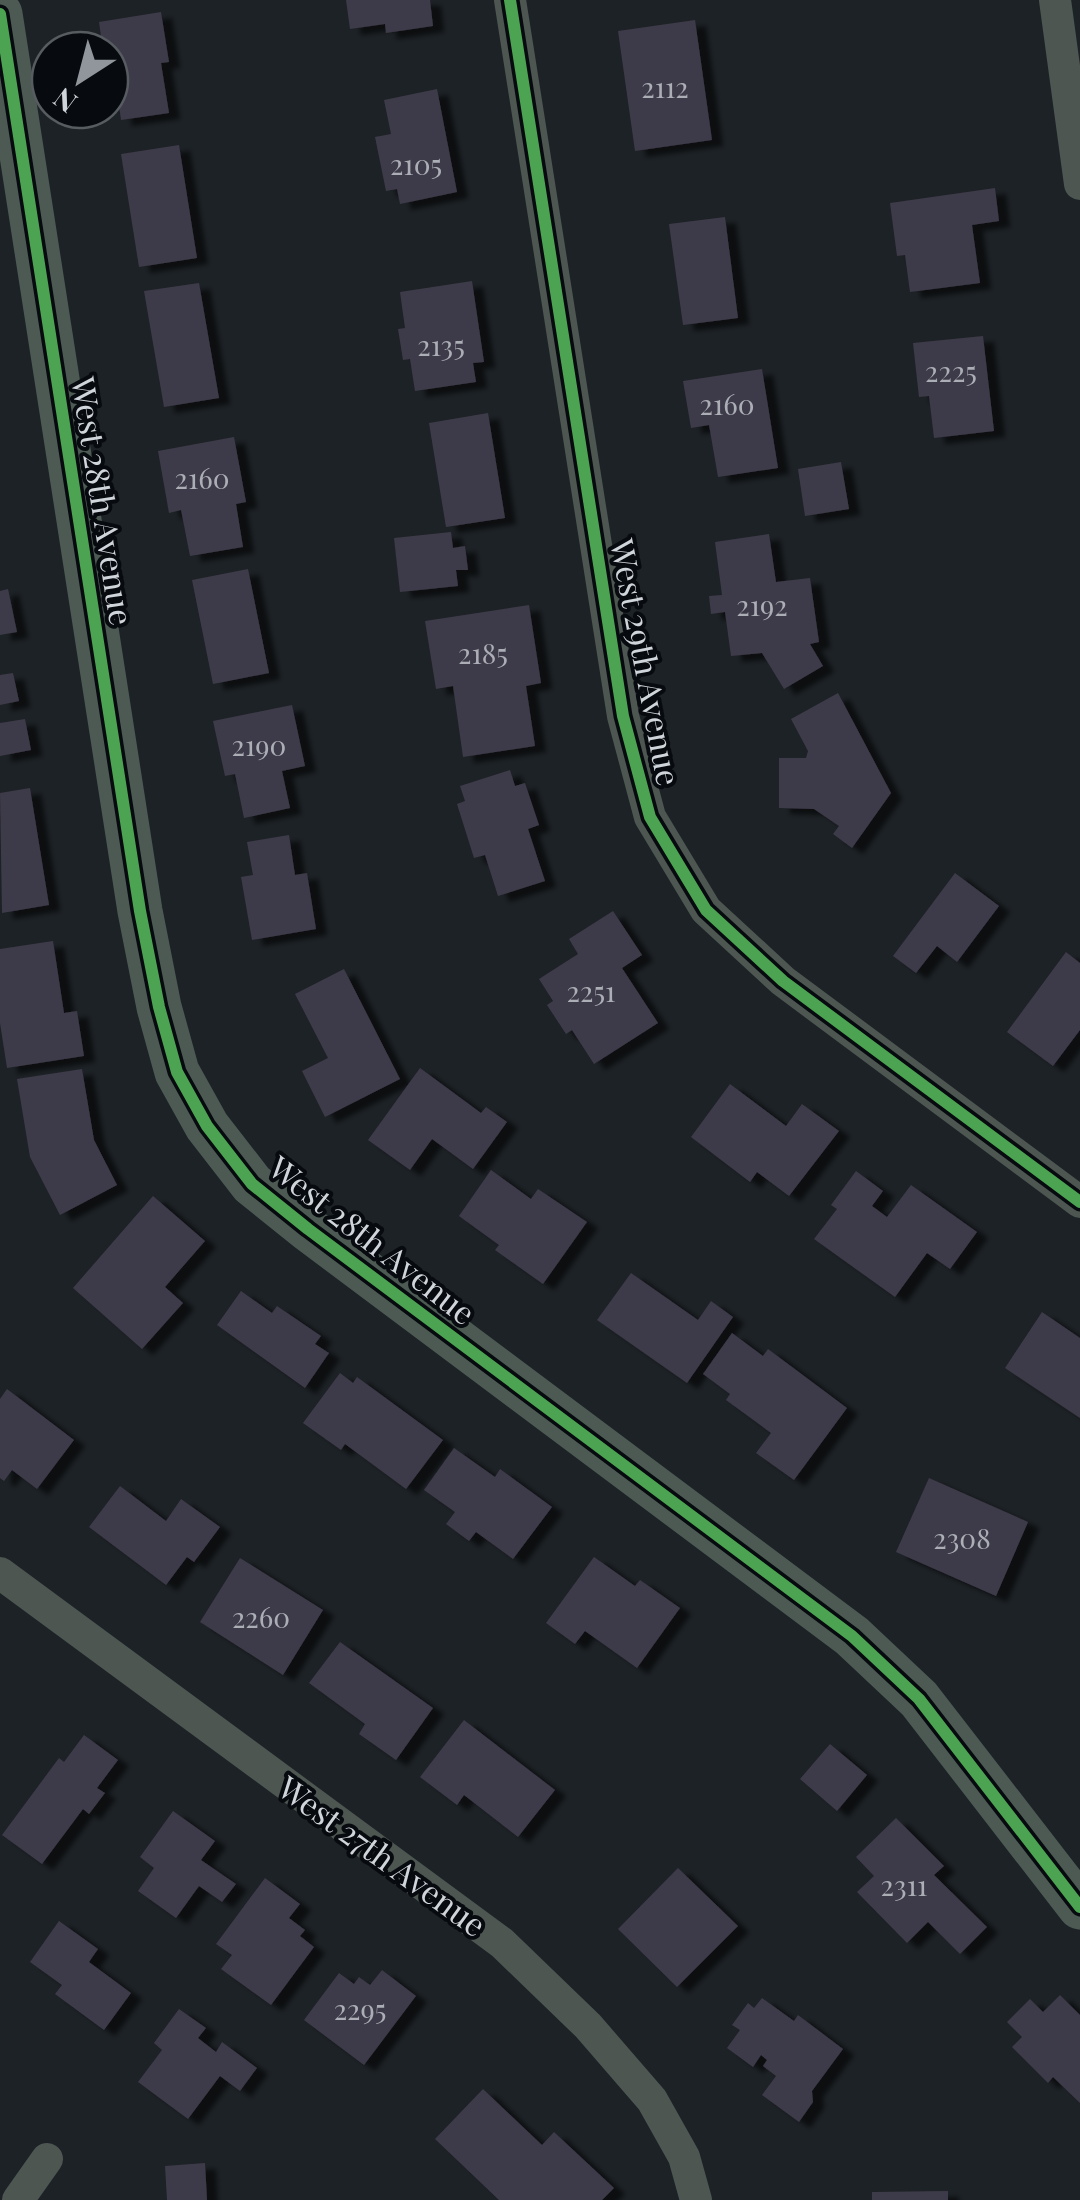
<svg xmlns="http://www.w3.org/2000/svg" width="1080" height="2200" font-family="'Playfair Display',serif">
	<defs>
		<filter id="shadow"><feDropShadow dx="11" dy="6" stdDeviation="2.5" flood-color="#0009"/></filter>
	</defs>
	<rect width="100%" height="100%" fill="#1d2226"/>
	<path fill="#3e3a48" filter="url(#shadow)" d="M346,0h84l3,26 -47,7 -1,-9 -35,5z
		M161,12l8,50 -8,1 8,50 -48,7 -7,-51 -4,1v-20h-7l-4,-28z
		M695,20l17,120 -77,11 -17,-120z
		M437,89l20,103 -57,12 -3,-15 -11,2 -11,-54 16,-3 -7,-34z
		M179,145l18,113 -58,9 -18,-113z
		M995,188l4,33 -27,4 8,58 -70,9 -5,-37 -8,1 -7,-53z
		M725,217l13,101 -55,7 -14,-101z
		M472,281l12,81 -11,1 3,19 -61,9 -5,-32 -7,1 -5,-31 7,-1 -5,-36z
		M199,283l20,115 -55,9 -20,-116z
		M983,336l11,95 -60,7 -5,-42 -10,1 -6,-54z
		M762,369l16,99 -60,9 -9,-52 -18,3 -8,-47z
		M488,413l17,105 -59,9 -17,-104z
		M234,437l12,65 -10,2 7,43 -53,9 -9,-46 -12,3 -11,-62z
		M841,462l8,47 -44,7 -7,-47z
		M451,532l2,16 12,-2 3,24h-12l2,16 -58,6 -6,-54z
		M769,534l7,48 34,-4 9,64 -9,2 13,22 -39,23 -22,-36 -31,3 -6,-44 -14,2 -2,-18 13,-1 -7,-53z
		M248,569l21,104 -56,11 -21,-104z
		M8,589l9,43 -17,3v-44z
		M529,605l12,78 -15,3 9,60 -72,11 -10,-71 -17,3 -11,-68z
		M13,673l6,28 -19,4v-30z
		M838,693l53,100 -39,55 -19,-14 6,-8 -25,-17 -35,-1v-50h27l2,-7 -17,-32z
		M292,705l13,61 -23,5 8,37 -46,10 -9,-44 -10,2 -12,-55z
		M25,719l6,31 -31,6v-33z
		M510,770l5,16 10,-3 14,42 -11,4 17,52 -47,15 -13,-41 -11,3 -17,-54 8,-3 -5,-15z
		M30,788l19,117 -47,8 -2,-120z
		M289,835l6,40 12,-2 9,56 -64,11 -11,-63 12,-2 -6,-33z
		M955,873l44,33 -42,56 -20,-16 -21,27 -23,-17z
		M613,911l29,44 -20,13 36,55 -64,41 -22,-34 -6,4 -19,-29 6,-4 -14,-22 39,-25 -9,-15z
		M53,941l11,72 13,-2 7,45 -77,12 -7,-45v-74z
		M1066,952l14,11v67l-27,36 -46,-34z
		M344,969l56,110 -75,38 -23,-46 26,-13 -33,-64z
		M420,1068l61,45 5,-6 21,15 -34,47 -41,-30 -22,31 -42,-30z
		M82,1069l12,71 23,45 -57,30 -30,-58 -13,-78z
		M730,1084l56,42 16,-22 37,27 -50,65 -32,-24 -7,10 -59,-45z
		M491,1170l40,29 7,-10 49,33 -44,62 -48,-34 4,-5 -40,-29z
		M856,1171l27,20 -11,15 15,11 24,-32 66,47 -27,37 -23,-16 -32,44 -81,-58 23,-30 -6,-4z
		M153,1196l52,45 -40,46 18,16 -41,46 -69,-61z
		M631,1273l67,47 13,-19 22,16 -46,66 -90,-63z
		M241,1291l31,22 5,-7 44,30 -6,8 14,9 -24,35 -88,-63z
		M1042,1312l38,26v80l-75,-50z
		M732,1333l31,23 5,-7 79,59 -53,72 -38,-27 15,-20 -45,-33 4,-6 -27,-20z
		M340,1373l13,10 4,-6 86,63 -37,49 -61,-45 -4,6 -38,-27z
		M7,1389l67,51 -37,49 -25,-19 -8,11 -4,-3v-79z
		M454,1448l41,29 5,-8 52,38 -39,52 -37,-27 -7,9 -23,-17 9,-12 -31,-22z
		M929,1478l99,44 -32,74 -100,-44z
		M120,1486l46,35 15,-22 39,28 -26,35 -7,-5 -21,28 -77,-58z
		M594,1557l41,29 5,-6 40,28 -43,60 -52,-37 -10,13 -29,-21z
		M240,1558l83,52 -40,65 -83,-53z
		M340,1642l93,66 -37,52 -37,-26 6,-10 -56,-41z
		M464,1720l91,70 -37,47 -54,-42 -7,10 -37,-28z
		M84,1735l34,25 -21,28 8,5 -16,21 -6,-5 -41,55 -40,-29 57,-77 5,4z
		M830,1744l37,31 -30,36 -37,-32z
		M173,1811l42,30 -14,19 35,24 -14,18 -23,-16 -23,32 -38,-27 16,-23 -14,-11z
		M896,1818l48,48 -10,9 53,52 -27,27 -32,-32 -21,21 -50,-51 17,-16 -18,-19z
		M678,1868l60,58 -61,61 -59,-58z
		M265,1878l35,26 -11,14 16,12 -5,6 14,11 -43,58 -50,-36 11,-14 -16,-11z
		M59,1921l39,28 -9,13 42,31 -27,37 -49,-36 7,-9 -32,-23z
		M382,1970l34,26 -52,69 -60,-45 35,-47 15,11 5,-7 11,8z
		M1060,1995l20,20v88l-27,-26 -5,6 -36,-36 10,-10 -15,-15 23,-23 13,13z
		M762,1998l32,23 4,-6 45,34 -31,42 1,11 -14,20 -37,-27 14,-19 -13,-10 4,-6 -6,-5 -8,12 -26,-19 13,-18 -8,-5 16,-22 6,5z
		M179,2009l27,19 -8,10 18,14 6,-10 35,26 -17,23 -20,-15 -32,43 -50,-37 24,-32 -8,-7z
		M483,2089l59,56 12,-13 60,56 -12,12h-103l-64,-61z
		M205,2163l2,37h-40l-2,-34z
		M948,2191v9h-76v-8z"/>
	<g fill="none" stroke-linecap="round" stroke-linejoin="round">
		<path stroke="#4d5651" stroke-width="32" d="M510,0l113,716 27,101 56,93 77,71 297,221
			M1055,0l25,184
			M0,1573l502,370 86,83 64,74 32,57 12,43
			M18,2200l29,-41"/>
		<path stroke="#4d5a53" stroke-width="45" d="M0,14l140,897 19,96 18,65 30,54 45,58 56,45 544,407 67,63 161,208"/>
		<defs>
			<path id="cycleway" d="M510,0l113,716 27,101 56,93 77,71 297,221
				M0,14l140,897 19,96 18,65 30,54 45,58 56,45 544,407 67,63 161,208"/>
		</defs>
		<use href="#cycleway" stroke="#070b0f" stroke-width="19"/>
		<use href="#cycleway" stroke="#4ca352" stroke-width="12"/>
	</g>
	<g text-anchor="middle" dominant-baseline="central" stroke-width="8" stroke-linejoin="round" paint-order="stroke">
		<g font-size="28" fill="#acaeb6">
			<text x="665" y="86">2112</text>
			<text x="416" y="163">2105</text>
			<text x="441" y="344">2135</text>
			<text x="951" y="370">2225</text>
			<text x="727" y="403">2160</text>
			<text x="202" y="477">2160</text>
			<text x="762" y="604">2192</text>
			<text x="483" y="652">2185</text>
			<text x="259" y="744">2190</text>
			<text x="591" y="990">2251</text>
			<text x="962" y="1537">2308</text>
			<text x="261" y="1616">2260</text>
			<text x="904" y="1884">2311</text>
			<text x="360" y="2008">2295</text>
		</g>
		<g font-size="32" fill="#d0d5db" stroke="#070b0f">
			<text transform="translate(104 501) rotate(81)">West 28th Avenue</text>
			<text transform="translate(647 662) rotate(79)">West 29th Avenue</text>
			<text transform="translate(373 1239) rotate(38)">West 28th Avenue</text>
			<text transform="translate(383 1855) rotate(36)">West 27th Avenue</text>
		</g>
	</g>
	<g transform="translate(80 80) rotate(216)"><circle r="48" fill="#070b0f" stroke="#575c61" stroke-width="2.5"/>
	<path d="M0-8L18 38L0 25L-18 38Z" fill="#91969c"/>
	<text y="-15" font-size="28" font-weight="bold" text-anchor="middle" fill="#d0d5db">N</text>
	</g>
</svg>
